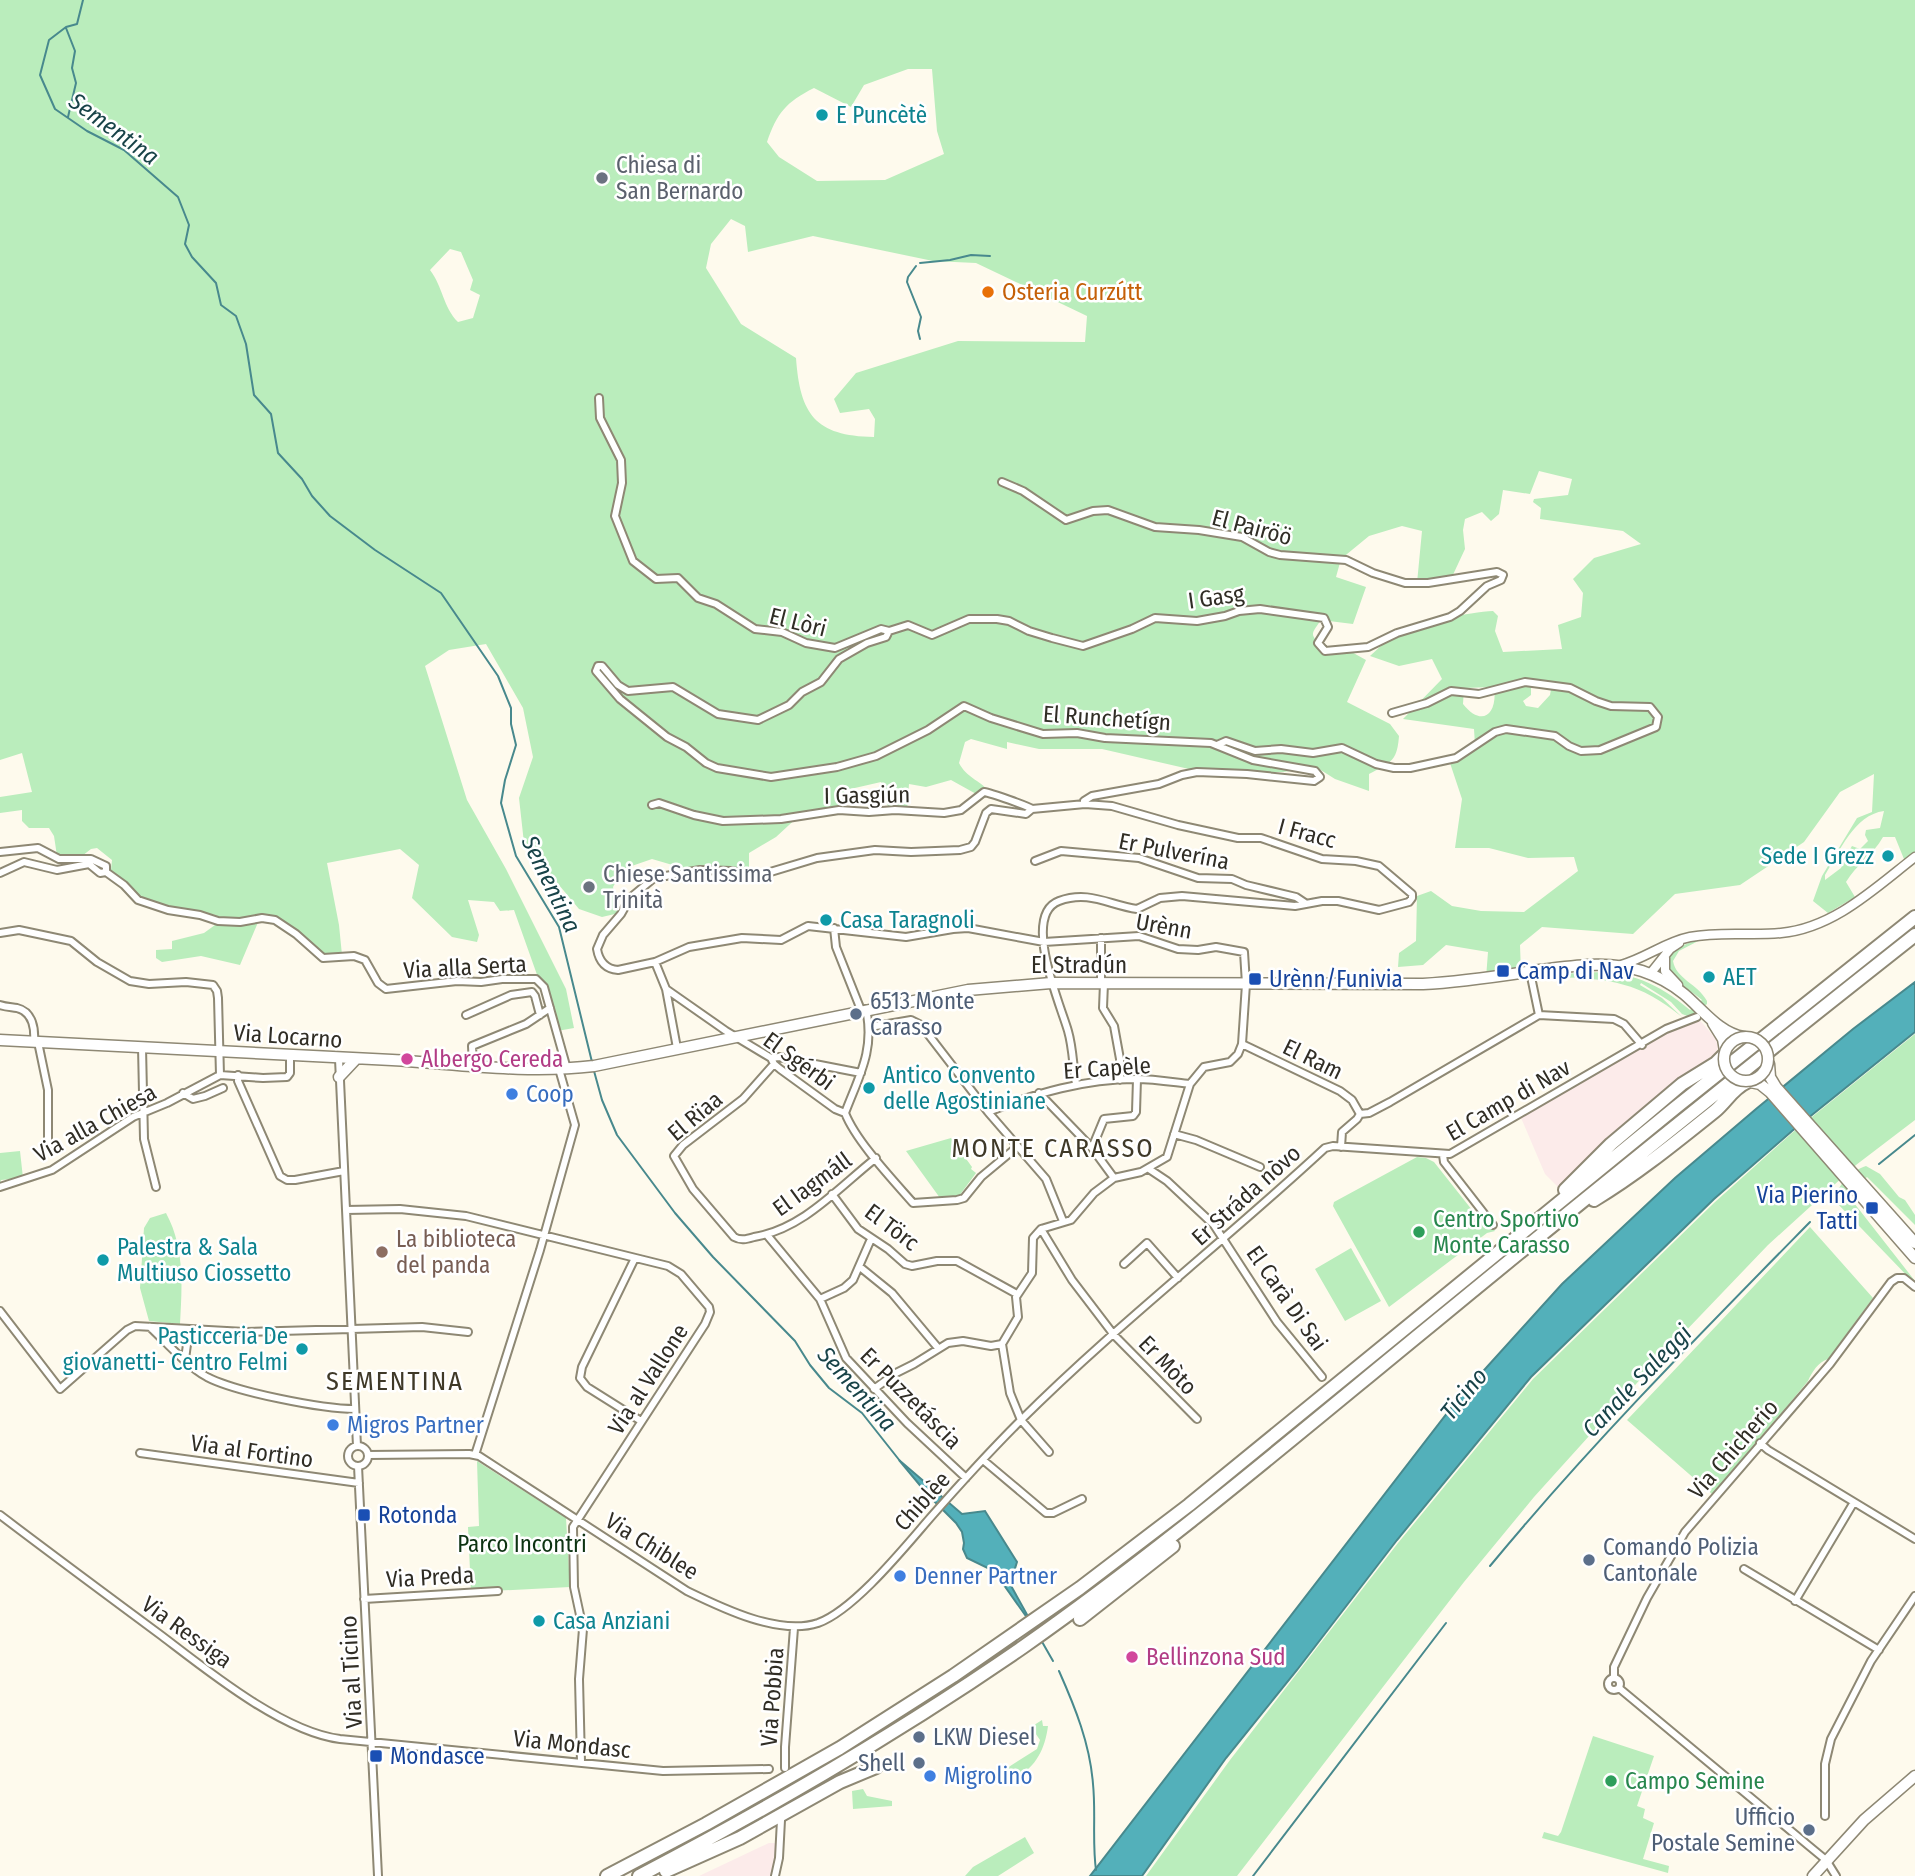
<svg xmlns="http://www.w3.org/2000/svg" width="1915" height="1876" font-family="'Fira Sans Condensed',sans-serif">
	<rect width="100%" height="100%" fill="#fefaed"/>
	<path fill="#fcebea" d="M1697,1017l19,22 2,9 -4,7 -35,26 -121,106 -13,-13 -26,-61 147,-84z
		M769,1843h7l-3,24 2,9h-76z"/>
	<path fill="#baedbc" fill-rule="evenodd" d="M0,0h1915v857l-9,7 -11,-27h-12c-10,18 -27,28 -37,45l9,15 -27,16 -15,-12 9,-25 35,-58 15,-6 2,-38 -34,18 -36,50 -64,43 -65,9 -42,40 -91,-7 -22,18 1,28 -35,5 2,-26 -42,-7 -23,20 -25,2 1,-14 17,-12 1,-45 14,-5 21,15 29,5 43,1 54,-41 -4,-14 -46,1 -39,-10h-34l7,-49 -13,-39 26,-15 -1,-16 -71,-10 39,-40 -10,-20 -33,7 -29,-10c8,-7 16,-16 26,-22 18,-11 75,-22 97,-23l5,5 -3,15 8,21 59,-3 -4,-24 23,-8 2,-24 -10,-14 21,-21 47,-14 -18,-13 -83,-12 1,-11 -8,-6 1,-3 34,-4 4,-16 -33,-8 -9,23 -27,-4 -4,24 -8,7 -9,-9 -17,7 -2,11 2,19 -14,30 -34,4 5,-52 -20,-5 -33,10 -28,23 -5,18 30,10 -13,37 -32,-4c-12,17 -9,12 -1,28l28,2 18,10 -19,42 43,22 9,12c-2,26 -8,26 -30,38v17l-34,-12 -19,-12 -33,5h-81l-100,-23h-63l-32,-7v7l-36,-10 -6,3 -6,21c8,15 19,16 31,29l-12,3 -27,-15 -25,7 -17,-3 -2,27 -18,-1 -8,-28 -35,8 -7,20 -38,4 -25,23 -27,16v22l-56,-4 -41,-12 -29,10 -10,18 6,26 -17,4 -23,-8 -55,-66 -5,-45 14,-41 -10,-49 -37,-64 -37,6 -24,16 42,134 39,69 60,120 8,39 -17,3 -43,-121 -14,1 -6,-9 -26,-2 11,35 -2,7 -25,-5 -40,-39 7,-33 -19,-16 -73,14 12,62 3,30 -20,1 -46,-38 -17,2 -19,45 -39,-9 -39,6 -6,-4v-8l16,-1v-8l32,-8 11,-8 1,-10 -47,-7 -29,-10 -27,-23 -2,-5 1,-10 -15,-12 -6,1 -9,7h-25l-3,-20 -5,-8h-20l-7,-7v-11l-22,3v-16l32,-5 -10,-39 -22,7zM908,69h24l5,62 7,23 -59,26 -68,1 -38,-24 -12,-15c10,-29 19,-40 47,-54l37,19 13,-22zM731,219l14,7 3,26 65,-16 120,25 43,2 111,53 -2,26 -127,-1 -102,32 -22,26 6,14 29,-4 6,10 -1,18c-59,-1 -74,-23 -78,-79l-55,-34 -35,-56 5,-24zM450,249l11,3 12,28 -3,10 10,5 -7,23 -15,4c-15,-15 -15,-35 -28,-52zM1531,679l21,5 -2,11 -12,13 -12,-2 -3,-5 8,-6zM1494,687c4,27 -12,41 -31,17l1,-16zM1884,811l-4,17 -14,2 -1,5 3,6 -8,8 -8,-3 -5,8 -6,14 -16,12v-5c15,-24 29,-60 59,-64z
		M1702,939l-23,12 -6,10c3,18 25,23 34,40v3l-17,13 -8,-3 -11,-12 -30,-19 -1,2 22,13 20,19c-43,-35 -71,-38 -125,-40v-2c56,-7 89,-2 133,35l12,-10c-9,-8 -24,-16 -31,-26 -15,-21 15,-31 31,-35z
		M1915,1034v86l-59,45 -88,80 -113,118 -121,134 -70,85 -227,294h-91l84,-116 168,-217 135,-164 182,-177 77,-69z
		M951,1138l21,29 -1,2 5,4 -17,23 -19,2 -34,-47z
		M20,1151l3,27 -22,2 -1,4v-31z
		M1417,1157l9,1 8,4 42,53 -3,2 3,4 7,-5 12,15 -8,2 -98,74 -56,-101 1,-4z
		M1866,1166l14,8 19,23 6,3 10,15v10l-48,-48 -20,17 68,87v3l-80,-83c1,-15 16,-30 31,-35z
		M166,1213c19,35 16,73 14,111l-31,-3 -9,-33 4,-60 6,-10z
		M1810,1227l63,71 -45,61c-10,3 -16,13 -20,22 -31,38 -64,75 -96,113l-85,-74z
		M1351,1248l30,53 -36,20 -30,-52z
		M477,1461l89,57 4,69 -99,5 -3,-65 11,-1z
		M1042,1720l1,6h5c-3,24 -14,46 -38,53l-6,-9 33,-21 3,-9 -9,-13z
		M1593,1736l61,20 -17,50 8,3 -2,9 11,5 -11,36 26,7 -1,7 -126,-35 2,-6 14,4 3,-4z
		M863,1789l4,7 25,5v5l-39,3 -1,-18z
		M1025,1837l9,16 -36,23h-33l8,-9z"/>
	<path fill="#53b0ba" stroke="#48898d" stroke-width="2" d="M1915,982v50l-123,99 -78,68 -183,178 -134,163 -100,130 -71,88 -84,118h-52l368,-477 104,-115 113,-106 81,-69 97,-80z
		M899,1460l63,54 23,-3 32,51 -7,22 25,45 -41,-58 -27,-13 -4,-9 1,-6 -2,-11 -6,-9 -28,-28z"/>
	<g fill="none" stroke-linecap="round" stroke-linejoin="round">
		<path stroke="#48898d" stroke-width="2" d="M83,0l-6,24 -11,3 -17,13 -9,35 15,34 32,22 37,19 54,47 11,28 -4,19 7,13 24,26 5,22 15,11 10,28 8,51 17,19 7,39 24,26 10,17 18,20 45,34 66,43 57,83 13,32v16l5,21 -11,35 -4,23 15,53 43,71 33,135
			M66,28l9,23 -3,17 4,15 -8,34
			M920,263l30,-3 21,-5 19,1
			M916,266l-8,11 -1,5 14,35 -3,14 2,8
			M594,1071l8,29 15,35 58,78 38,44 82,84 15,24 19,23 33,25 38,48
			M1879,1164l36,-29
			M1490,1566c100,-121 210,-232 320,-344
			M1041,1640l12,21
			M1059,1671c16,36 31,73 34,113 3,29 -1,58 3,86
			M1253,1876l193,-253"/>
		<path stroke="#d5d1c5" stroke-width="6" stroke-dasharray="6 3" stroke-linecap="butt" d="M782,1815l3,-47"/>
		<defs>
			<path id="minor" d="M599,398l1,20 21,42 1,23 -7,33 18,45 23,18 22,-1 20,20 18,6 39,25 27,3 24,11 29,5 46,-19 8,2 19,-6 24,10 37,-16h28l12,2 20,10 23,7 31,8 49,-17 23,-11 42,3 28,-5 14,-5 21,-2 64,9 4,9 -10,16 7,8 43,-4 29,-14 53,-16 10,-6 27,-25 14,-6 2,-5
				M1002,482l21,9 43,29 27,-9 15,-1 47,17 44,3 43,7 27,15 11,3 66,5 27,13 32,10h23l69,-11 6,3
				M889,631l-3,6 -19,6 -28,16 -18,23 -19,10 -13,13 -31,15 -40,-6 -45,-27 -45,4 -10,-6 -16,-19h-4l-2,5 24,28 47,38 19,10 20,16 11,5 54,9 66,-10 39,-11 52,-26 36,-24 27,12 52,16 34,-1 28,5 106,5 42,17 62,11 5,6 -6,4 -67,-7 -50,-2 -15,3 -23,9 -67,12 -8,5 1,3 27,2 66,19 60,13h23l61,21 34,2 23,5 33,28v4l-3,4 -30,8 -41,-9h-16l-27,5 -113,-10 -22,2 -23,11c-28,-4 -48,-19 -78,-8 -38,14 2,105 9,130 5,17 5,36 8,53
				M1217,745l9,-4 29,10 26,-2 32,4 29,-5 34,16 18,4h16l46,-10 39,-26 11,-3 49,7 14,10 12,5 19,-1 56,-23 2,-10 -8,-10 -39,-1 -15,-5 -26,-13 -45,-6 -46,12 -28,-3 -24,12 -35,10
				M652,805l7,-2 35,12 29,6 58,-2 58,-9 30,2 26,-2 49,3 17,-3 23,-18c7,1 44,14 48,17
				M0,852l38,-4 21,11h32l15,7v6l18,13 14,15 30,10 32,5 18,6 22,1 22,-4 13,2 21,14 27,24 31,-2 11,4 13,23 8,6 71,-8 24,1 21,-3h34l8,8 23,82
				M1035,861l26,-10 78,7 59,20 34,1 14,6 50,12 9,6
				M0,873l24,-11 33,8 32,-6 11,9 6,-1
				M834,928l2,19 25,63
				M0,933l19,-3 52,11 26,21 33,19 19,3 37,-2 27,3 4,6 1,7 2,77 -53,28 -34,14 -81,53 -52,17
				M655,962l11,27 60,42 45,27 3,6 6,5 55,40 10,4
				M1530,972l9,43
				M1101,983v-45
				M1104,983l-1,25 11,18 6,33v21
				M666,989l11,59
				M0,1005c6,2 11,2 17,3 16,4 18,21 17,34
				M866,1009c9,41 -7,67 -21,104 11,28 47,66 68,90l44,-3 7,-2 17,-21 36,-30
				M466,1015l45,-20 21,-3 3,4 5,19
				M1539,1015l75,4 10,5 18,21
				M870,1027l41,-7 10,5 67,87 58,67 17,42
				M38,1042l10,48v57
				M1242,1044l98,47 12,9 8,14
				M142,1047l2,92 12,48
				M771,1058l8,-1 82,16
				M339,1059l18,387
				M774,1064l-31,35 -60,46 -9,11 19,33 41,48c7,4 13,2 20,0 49,-8 84,-49 122,-79
				M473,1065l-1,-19 54,-22 24,-16
				M220,1075l43,3 24,-1 3,-4v-18
				M238,1075v6l42,95 7,4h8l49,-9
				M183,1093l10,6 12,-3 18,-8
				M1039,1093l53,55 22,30
				M988,1112c49,-19 96,-33 148,-33 18,0 36,3 54,5
				M1174,1134l22,6 64,27
				M1341,1147l1,-15 15,-13 3,-5 9,-1 21,-11 149,-87
				M1092,1148l12,-29 29,-3 3,-4 1,-33
				M1443,1155l1,7 49,63
				M1149,1169l18,12 47,44 63,97 45,55
				M832,1194l26,35 30,20 17,15 7,2 25,-5h20l60,33
				M346,1210l54,-1 66,7 202,50 13,8 28,33 1,5 -5,12 -132,203 1,60 9,42 -4,50 2,83
				M1041,1229l31,51 42,55 83,84
				M767,1235l53,64 26,59 61,65 59,55
				M635,1258l-53,109 -2,11 7,9 54,34
				M1124,1264l23,-21 31,35
				M860,1267l32,26 46,55
				M820,1299l24,-11 9,-8 18,-41
				M0,1311l60,78 67,-59 8,-4 110,6 177,-5 46,5
				M150,1327c18,17 36,38 57,50 29,15 115,32 148,32
				M185,1359l4,-29
				M874,1389l22,-16 18,-9 34,-21 15,-2 28,5 11,-2
				M1760,1443l8,7 147,89
				M348 1456a10 10 0 1 1 20 0a10 10 0 1 1-20 0Z
				M1049,1452l-28,-32 -11,-27 -8,-49 16,-27 -2,-20 16,-24 1,-35 8,-9 30,-9 23,-27 20,-15 27,-6 26,-15 23,-73 14,-17 26,-5 8,-8 4,-10 4,-60 -2,-32 -28,-5 -18,3 -20,-1 -39,-13 -95,6 -76,-14 -15,1 -47,8 -98,-11 -27,14 -39,-2 -53,9 -34,15 -37,8c-13,-1 -19,-9 -21,-21l6,-14 18,-21 9,-16 24,-20 46,-8 31,1 26,5 60,-18 58,-8 36,2 49,-2 11,-3 4,-5 11,-29 5,-4 35,5 6,-5 53,-5
				M140,1453l219,30
				M368,1455l101,-1 10,2 208,135c35,17 92,45 131,32 36,-13 86,-75 112,-105 29,-33 59,-66 90,-97 96,-96 205,-180 305,-273l8,-2 117,8 216,-125 31,-12
				M475,1455l65,-205 35,-125 -16,-56
				M983,1460l63,53h7l29,-14
				M358,1466l20,410
				M0,1515c54,41 108,81 162,121 46,35 121,96 178,103l323,32 106,-2
				M1744,1569l135,81
				M364,1599l134,-8
				M1795,1601l59,-99
				M1608 1684a6 6 0 1 1 12 0a6 6 0 1 1-12 0Z
				M1614,1678v-11l33,-69 38,-66 145,-168 61,-82 6,-4h7l11,9
				M1619,1688l190,158 17,14 10,16
				M785,1768v-21l9,-119
				M1825,1816v-52l6,-25 40,-78 44,-65
				M775,1876l4,-18 2,-38"/>
			<path id="tertiary" d="M1665,958v13l13,14
				M1621,965c25,-7 44,-23 69,-28 31,-6 61,-1 91,-4 53,-5 94,-45 134,-76
				M1650,974l20,-25 9,-6"/>
			<path id="primary" d="M1713,1023l10,16 2,12
				M0,1040c131,7 262,13 392,20 67,4 134,14 202,6l374,-76 83,-7 372,1c39,-2 78,-8 117,-14 34,-4 68,-10 102,1 15,5 30,13 42,23 18,15 36,40 60,43
				M1769,1064l1,13 6,10 139,156
				M339,1077l16,-17
				M1750,1082l10,2 10,8 145,166
				M1813,1876l51,-56 51,-44"/>
			<path id="motorway" d="M1565,1190l46,-46 71,-60 34,-21 8,-8
				M1594,1200c43,-26 81,-57 121,-89 11,-9 18,-23 32,-29
				M1080,1619l93,-73
				M666,1871l74,-33 100,-56 36,-15
				M607,1876l99,-52 134,-76 113,-72 127,-88 109,-83 486,-397 240,-191
				M639,1876c132,-69 261,-144 384,-229 144,-101 277,-215 413,-326 158,-130 318,-259 479,-386"/>
		</defs>
		<use href="#minor" stroke="#8e8874" stroke-width="10"/>
		<use href="#tertiary" stroke="#8e8874" stroke-width="11"/>
		<use href="#primary" stroke="#8e8874" stroke-width="13"/>
		<use href="#motorway" stroke="#8e8874" stroke-width="16"/>
		<use href="#minor" stroke="#fff" stroke-width="6"/>
		<use href="#tertiary" stroke="#fff" stroke-width="8"/>
		<use href="#primary" stroke="#fff" stroke-width="10"/>
		<use href="#motorway" stroke="#fff" stroke-width="12"/>
		<defs>
			<path id="primary-bridge" d="M1724 1059a22 22 0 1 1 44 0a22 22 0 1 1-44 0Z"/>
		</defs>
		<use href="#primary-bridge" stroke="#8e8874" stroke-width="13" stroke-linecap="butt"/>
		<use href="#primary-bridge" stroke="#fff" stroke-width="10"/>
	</g>
	<g fill="#0f9aa8" stroke="#fff" stroke-width="2.5">
		<circle cx="822" cy="115" r="7"/>
		<circle cx="1888" cy="856" r="7"/>
		<circle cx="826" cy="920" r="7"/>
		<circle cx="1709" cy="977" r="7"/>
		<circle cx="869" cy="1088" r="7"/>
		<circle cx="103" cy="1260" r="7"/>
		<circle cx="302" cy="1349" r="7"/>
		<circle cx="539" cy="1621" r="7"/>
	</g>
	<g fill="#6b7280" stroke="#fff" stroke-width="2.5">
		<circle cx="602" cy="178" r="7"/>
		<circle cx="589" cy="887" r="7"/>
	</g>
	<circle fill="#e8710a" stroke="#fff" stroke-width="2.5" cx="988" cy="292" r="7"/>
	<g fill="#1a4fb4" stroke="#fff" stroke-width="2.5">
		<rect x="1496" y="964" width="14" height="14" rx="3.5"/>
		<rect x="1248" y="972" width="14" height="14" rx="3.5"/>
		<rect x="1865" y="1201" width="14" height="14" rx="3.5"/>
		<rect x="357" y="1508" width="14" height="14" rx="3.5"/>
		<rect x="369" y="1749" width="14" height="14" rx="3.5"/>
	</g>
	<g fill="#5c6f8a" stroke="#fff" stroke-width="2.5">
		<circle cx="856" cy="1014" r="7"/>
		<circle cx="1589" cy="1560" r="7"/>
		<circle cx="919" cy="1737" r="7"/>
		<circle cx="919" cy="1763" r="7"/>
		<circle cx="1809" cy="1830" r="7"/>
	</g>
	<g fill="#d1479c" stroke="#fff" stroke-width="2.5">
		<circle cx="407" cy="1059" r="7"/>
		<circle cx="1132" cy="1657" r="7"/>
	</g>
	<g fill="#3f7fe0" stroke="#fff" stroke-width="2.5">
		<circle cx="512" cy="1094" r="7"/>
		<circle cx="333" cy="1425" r="7"/>
		<circle cx="900" cy="1576" r="7"/>
		<circle cx="930" cy="1776" r="7"/>
	</g>
	<g fill="#2e9e5b" stroke="#fff" stroke-width="2.5">
		<circle cx="1419" cy="1232" r="7"/>
		<circle cx="1611" cy="1781" r="7"/>
	</g>
	<circle fill="#8d6e63" stroke="#fff" stroke-width="2.5" cx="382" cy="1252" r="7"/>
	<g text-anchor="middle" dominant-baseline="central" stroke-width="5" stroke-linejoin="round" paint-order="stroke">
		<g font-size="23" fill="#0d838f" stroke="#fff" text-anchor="start">
			<text x="836" y="115">E Puncètè</text>
			<text x="1874" y="856" text-anchor="end">Sede I Grezz</text>
			<text x="840" y="920">Casa Taragnoli</text>
			<text x="1723" y="977">AET</text>
			<text x="883" y="1075">Antico Convento<tspan x="883" dy="26">delle Agostiniane</tspan></text>
			<text x="117" y="1247">Palestra &amp; Sala<tspan x="117" dy="26">Multiuso Ciossetto</tspan></text>
			<text x="288" y="1336" text-anchor="end">Pasticceria De<tspan x="288" dy="26">giovanetti- Centro Felmi</tspan></text>
			<text x="553" y="1621">Casa Anziani</text>
		</g>
		<g font-size="23" fill="#5b616d" stroke="#fff" text-anchor="start">
			<text x="616" y="165">Chiesa di<tspan x="616" dy="26">San Bernardo</tspan></text>
			<text x="603" y="874">Chiese Santissima<tspan x="603" dy="26">Trinità</tspan></text>
		</g>
		<g font-size="23" fill="#c56008" stroke="#fff" text-anchor="start">
			<text x="1002" y="292">Osteria Curzútt</text>
		</g>
		<g font-size="23" fill="#302d25" stroke="#fff">
			<text transform="translate(1252 527) rotate(15)">El Pairöö</text>
			<text transform="translate(1216 597) rotate(-8)">I Gasg</text>
			<text transform="translate(798 622) rotate(14)">El Lòri</text>
			<text transform="translate(1107 718) rotate(4)">El Runchetígn</text>
			<text transform="translate(867 795) rotate(-1)">I Gasgiún</text>
			<text transform="translate(1307 833) rotate(15)">I Fracc</text>
			<text transform="translate(1174 851) rotate(11)">Er Pulverína</text>
			<text transform="translate(1164 926) rotate(10)">Urènn</text>
			<text x="1079" y="965">El Stradún</text>
			<text transform="translate(465 967) rotate(-3)">Via alla Serta</text>
			<text transform="translate(288 1036) rotate(4)">Via Locarno</text>
			<text transform="translate(1313 1059) rotate(26)">El Ram</text>
			<text transform="translate(799 1061) rotate(36)">El Sgérbi</text>
			<text transform="translate(1107 1068) rotate(-4)">Er Capèle</text>
			<text transform="translate(1508 1100) rotate(-30)">El Camp di Nav</text>
			<text transform="translate(695 1116) rotate(-40)">El Rïaa</text>
			<text transform="translate(95 1123) rotate(-29)">Via alla Chiesa</text>
			<text transform="translate(812 1184) rotate(-36)">El Iagmáll</text>
			<text transform="translate(1246 1195) rotate(-42)">Er Stráda nòvo</text>
			<text transform="translate(892 1227) rotate(37)">El Törc</text>
			<text transform="translate(1287 1298) rotate(55)">El Carà Di Sai</text>
			<text transform="translate(1168 1365) rotate(46)">Er Mòto</text>
			<text transform="translate(648 1379) rotate(-57)">Via al Vallone</text>
			<text transform="translate(911 1398) rotate(45)">Er Puzzetáscia</text>
			<text transform="translate(1733 1449) rotate(-49)">Via Chicherio</text>
			<text transform="translate(252 1451) rotate(8)">Via al Fortino</text>
			<text transform="translate(922 1501) rotate(-48)">Chiblèe</text>
			<text transform="translate(652 1546) rotate(32)">Via Chiblee</text>
			<text transform="translate(430 1577) rotate(-3)">Via Preda</text>
			<text transform="translate(187 1632) rotate(36)">Via Ressiga</text>
			<text transform="translate(351 1672) rotate(-93)">Via al Ticino</text>
			<text transform="translate(772 1697) rotate(-86)">Via Pobbia</text>
			<text transform="translate(572 1744) rotate(6)">Via Mondasc</text>
		</g>
		<g font-size="23" fill="#164399" stroke="#fff" text-anchor="start">
			<text x="1517" y="971">Camp di Nav</text>
			<text x="1269" y="979">Urènn/Funivia</text>
			<text x="1858" y="1195" text-anchor="end">Via Pierino<tspan x="1858" dy="26">Tatti</tspan></text>
			<text x="378" y="1515">Rotonda</text>
			<text x="390" y="1756">Mondasce</text>
		</g>
		<g font-size="23" fill="#4e5e75" stroke="#fff" text-anchor="start">
			<text x="870" y="1001">6513 Monte<tspan x="870" dy="26">Carasso</tspan></text>
			<text x="1603" y="1547">Comando Polizia<tspan x="1603" dy="26">Cantonale</tspan></text>
			<text x="933" y="1737">LKW Diesel</text>
			<text x="905" y="1763" text-anchor="end">Shell</text>
			<text x="1795" y="1817" text-anchor="end">Ufficio<tspan x="1795" dy="26">Postale Semine</tspan></text>
		</g>
		<g font-size="23" fill="#b23c85" stroke="#fff" text-anchor="start">
			<text x="421" y="1059">Albergo Cereda</text>
			<text x="1146" y="1657">Bellinzona Sud</text>
		</g>
		<g font-size="23" fill="#366cbe" stroke="#fff" text-anchor="start">
			<text x="526" y="1094">Coop</text>
			<text x="347" y="1425">Migros Partner</text>
			<text x="914" y="1576">Denner Partner</text>
			<text x="944" y="1776">Migrolino</text>
		</g>
		<g font-size="23" fill="#27864d" stroke="#fff" text-anchor="start">
			<text x="1433" y="1219">Centro Sportivo<tspan x="1433" dy="26">Monte Carasso</tspan></text>
			<text x="1625" y="1781">Campo Semine</text>
		</g>
		<g font-size="23" fill="#785e54" stroke="#fff" text-anchor="start">
			<text x="396" y="1239">La biblioteca<tspan x="396" dy="26">del panda</tspan></text>
		</g>
		<g font-size="23" fill="#0d3312" stroke="#fff">
			<text x="522" y="1544">Parco Incontri</text>
		</g>
		<g font-size="24" font-style="italic" fill="#184348" stroke="#fff">
			<text transform="translate(114 129) rotate(36)">Sementina</text>
			<text transform="translate(551 884) rotate(64)">Sementina</text>
			<text transform="translate(1637 1381) rotate(-46)">Canale Saleggi</text>
			<text transform="translate(857 1389) rotate(48)">Sementina</text>
			<text transform="translate(1464 1394) rotate(-51)">Ticino</text>
		</g>
		<g font-size="26" letter-spacing="2" fill="#3f3928" stroke="#fff">
			<text x="1053" y="1148">MONTE CARASSO</text>
			<text x="395" y="1381">SEMENTINA</text>
		</g>
	</g>
</svg>
